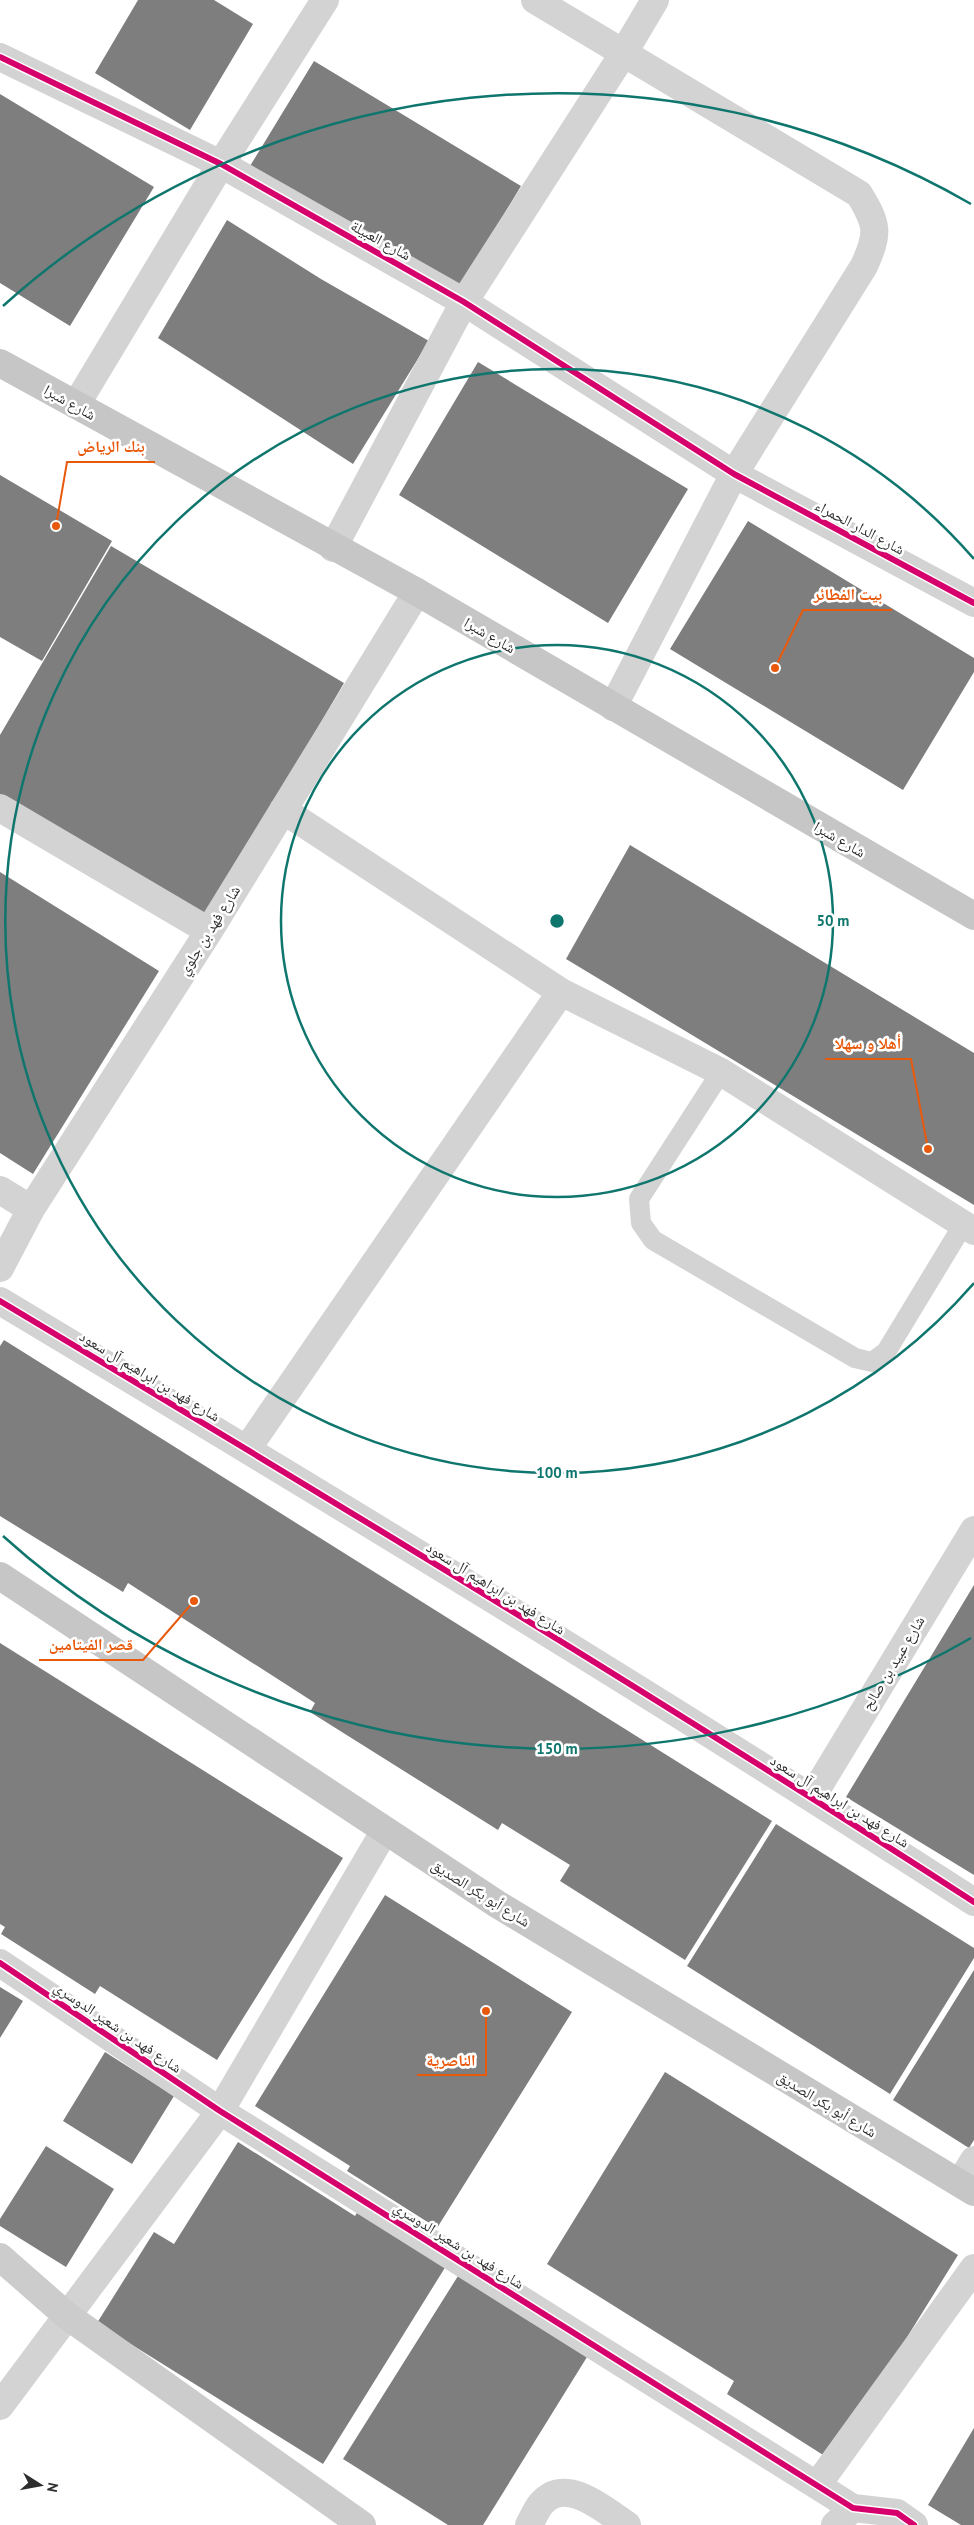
<svg xmlns="http://www.w3.org/2000/svg" width="974" height="2525" font-family="'PT Sans','Noto Naskh Arabic',sans-serif">
	<rect width="100%" height="100%" fill="#fff"/>
	<path fill="#7e7e7e" d="M138,0h76l39,24 -63,106 -95,-57z
		M314,61l207,125 -63,105 -208,-125z
		M0,94l154,93 -84,139 -70,-43z
		M227,220l94,59 108,62 -76,123 -195,-126z
		M478,362l210,127 -80,134 -209,-128z
		M0,475l112,66 -70,120 -42,-24z
		M748,521l226,137v14l-71,118 -233,-141z
		M111,546l233,137 -137,234 -207,-122v-60z
		M630,845l344,208v152l-408,-246z
		M0,872l159,99 -126,203 -33,-21z
		M4,1340l768,481 -87,139 -125,-79 10,-16 -68,-42 -4,7 -188,-118 5,-9 -187,-120 -5,9 -123,-76v-170z
		M974,1585v290l-128,-78z
		M0,1643l343,215 -126,202 -117,-74 -5,8 -94,-60 4,-7 -5,-3z
		M776,1824l198,124v10l-84,136 -203,-128z
		M385,1895l187,117 -135,216 -90,-57 3,-5 -95,-60z
		M974,1970v170l-5,8 -76,-48z
		M0,1987l23,14 -23,37z
		M105,2052l69,44 -42,68 -69,-43z
		M665,2072l293,183 -127,205 -104,-66 7,-13 -187,-117z
		M238,2142l117,74 3,-5 88,55 -123,198 -226,-141 57,-91 20,12z
		M46,2146l68,43 -48,78 -66,-41v-7z
		M458,2276l129,81 -104,168h-35l-105,-66z
		M974,2428v97h-13l-33,-20z"/>
	<g fill="none" stroke-linecap="round" stroke-linejoin="round">
		<path stroke="#d3d3d3" stroke-width="20" d="M721,1072l-82,127 2,24 12,17 202,118 17,4 14,-10 77,-127"/>
		<path stroke="#d3d3d3" stroke-width="28" d="M535,0l324,194c19,31 20,39 5,72l-130,208 -121,233
			M0,57l221,107 243,138 270,172 240,129
			M76,405l145,-241 104,-164
			M333,548l131,-246 159,-248 32,-54
			M0,808l209,123
			M283,810l278,182 160,80 253,159
			M0,1190l31,19
			M0,1268l31,-59 178,-278 208,-339
			M0,1301c327,196 654,394 974,601
			M247,1449l314,-457
			M812,1797l162,-267
			M0,1963l220,148 633,397 44,5 17,12
			M960,2183l14,-23
			M0,2406l220,-295 164,-279
			M818,2484l156,-216
			M529,2525c4,-7 7,-15 12,-21 25,-29 63,6 86,21
			M835,2525l18,-17"/>
		<path stroke="#ccc" stroke-width="28" d="M0,2257l66,58 296,210"/>
		<path stroke="#c6c6c6" stroke-width="28" d="M0,363l417,229 557,324
			M0,1576l497,328 477,288"/>
		<defs>
			<path id="cycleway" d="M0,57l221,107 243,138 270,172 240,129
				M0,1301c327,196 654,394 974,601
				M0,1963l220,148 633,397 44,5 17,12"/>
		</defs>
		<use href="#cycleway" stroke="#fff" stroke-width="9"/>
		<use href="#cycleway" stroke="#d6006c" stroke-width="6"/>
	</g>
	<g fill="none" stroke="#0f766e" stroke-width="2.5">
		<circle cx="557" cy="921" r="276"/>
		<path d="M974 1283A552 552 0 1 1 974 559"/>
		<path d="M971 1638A828 828 0 0 1 3 1536M3 306A828 828 0 0 1 971 204"/>
	</g>
	<g text-anchor="middle" dominant-baseline="central" stroke-width="5" stroke-linejoin="round" paint-order="stroke">
		<g font-size="15" fill="#2e2e2e" stroke="#fff">
			<text transform="translate(381 240) rotate(29)">شارع العبيلة</text>
			<text transform="translate(70 402) rotate(29)">شارع شبرا</text>
			<text transform="translate(860 527) rotate(28)">شارع الدار الحمراء</text>
			<text transform="translate(490 635) rotate(30)">شارع شبرا</text>
			<text transform="translate(840 839) rotate(30)">شارع شبرا</text>
			<text transform="translate(209 930) rotate(-58)">شارع فهد بن جلوي</text>
			<text transform="translate(150 1376) rotate(31)">شارع فهد بن ابراهيم آل سعود</text>
			<text transform="translate(496 1588) rotate(32)">شارع فهد بن ابراهيم آل سعود</text>
			<text transform="translate(893 1663) rotate(-59)">شارع عبيد بن صالح</text>
			<text transform="translate(840 1801) rotate(32)">شارع فهد بن ابراهيم آل سعود</text>
			<text transform="translate(481 1893) rotate(32)">شارع أبو بكر الصديق</text>
			<text transform="translate(118 2027) rotate(34)">شارع فهد بن شعير الدوسري</text>
			<text transform="translate(827 2104) rotate(31)">شارع أبو بكر الصديق</text>
			<text transform="translate(459 2245) rotate(32)">شارع فهد بن شعير الدوسري</text>
		</g>
	</g>
	<circle cx="557" cy="921" r="8" fill="#0f766e" stroke="#fff" stroke-width="2.5"/>
	<g font-size="15" text-anchor="middle" font-weight="bold" fill="#0f766e" stroke="#fff" stroke-width="5" stroke-linejoin="round" paint-order="stroke">
		<text x="833" y="926">50 m</text>
		<text x="557" y="1478">100 m</text>
		<text x="557" y="1754">150 m</text>
	</g>
	<path fill="none" stroke="#e8590c" stroke-width="2" d="M56 526L67 462H155M775 668L803 610H892M928 1149L911 1059H825M194 1601L143 1660H39M486 2011L486 2075H417"/>
	<g fill="#e8590c" stroke="#fff" stroke-width="2">
		<circle cx="56" cy="526" r="5"/>
		<circle cx="775" cy="668" r="5"/>
		<circle cx="928" cy="1149" r="5"/>
		<circle cx="194" cy="1601" r="5"/>
		<circle cx="486" cy="2011" r="5"/>
	</g>
	<g font-size="16" text-anchor="middle" font-weight="bold" fill="#e8590c" stroke="#fff" stroke-width="5" stroke-linejoin="round" paint-order="stroke">
		<text x="111" y="452">بنك الرياض</text>
		<text x="848" y="600">بيت الفطائر</text>
		<text x="868" y="1049">أهلا و سهلا</text>
		<text x="91" y="1650">قصر الفيتامين</text>
		<text x="451" y="2066">الناصرية</text>
	</g>
	<g transform="translate(40 2485) rotate(101)" stroke="#ffffff" stroke-width="4" paint-order="stroke">
	<path d="M0-4L9 19L0 12L-9 19Z" fill="#2e2e2e"/>
	<text y="-8" font-size="14" font-weight="bold" text-anchor="middle" fill="#2e2e2e">N</text>
	</g>
</svg>
